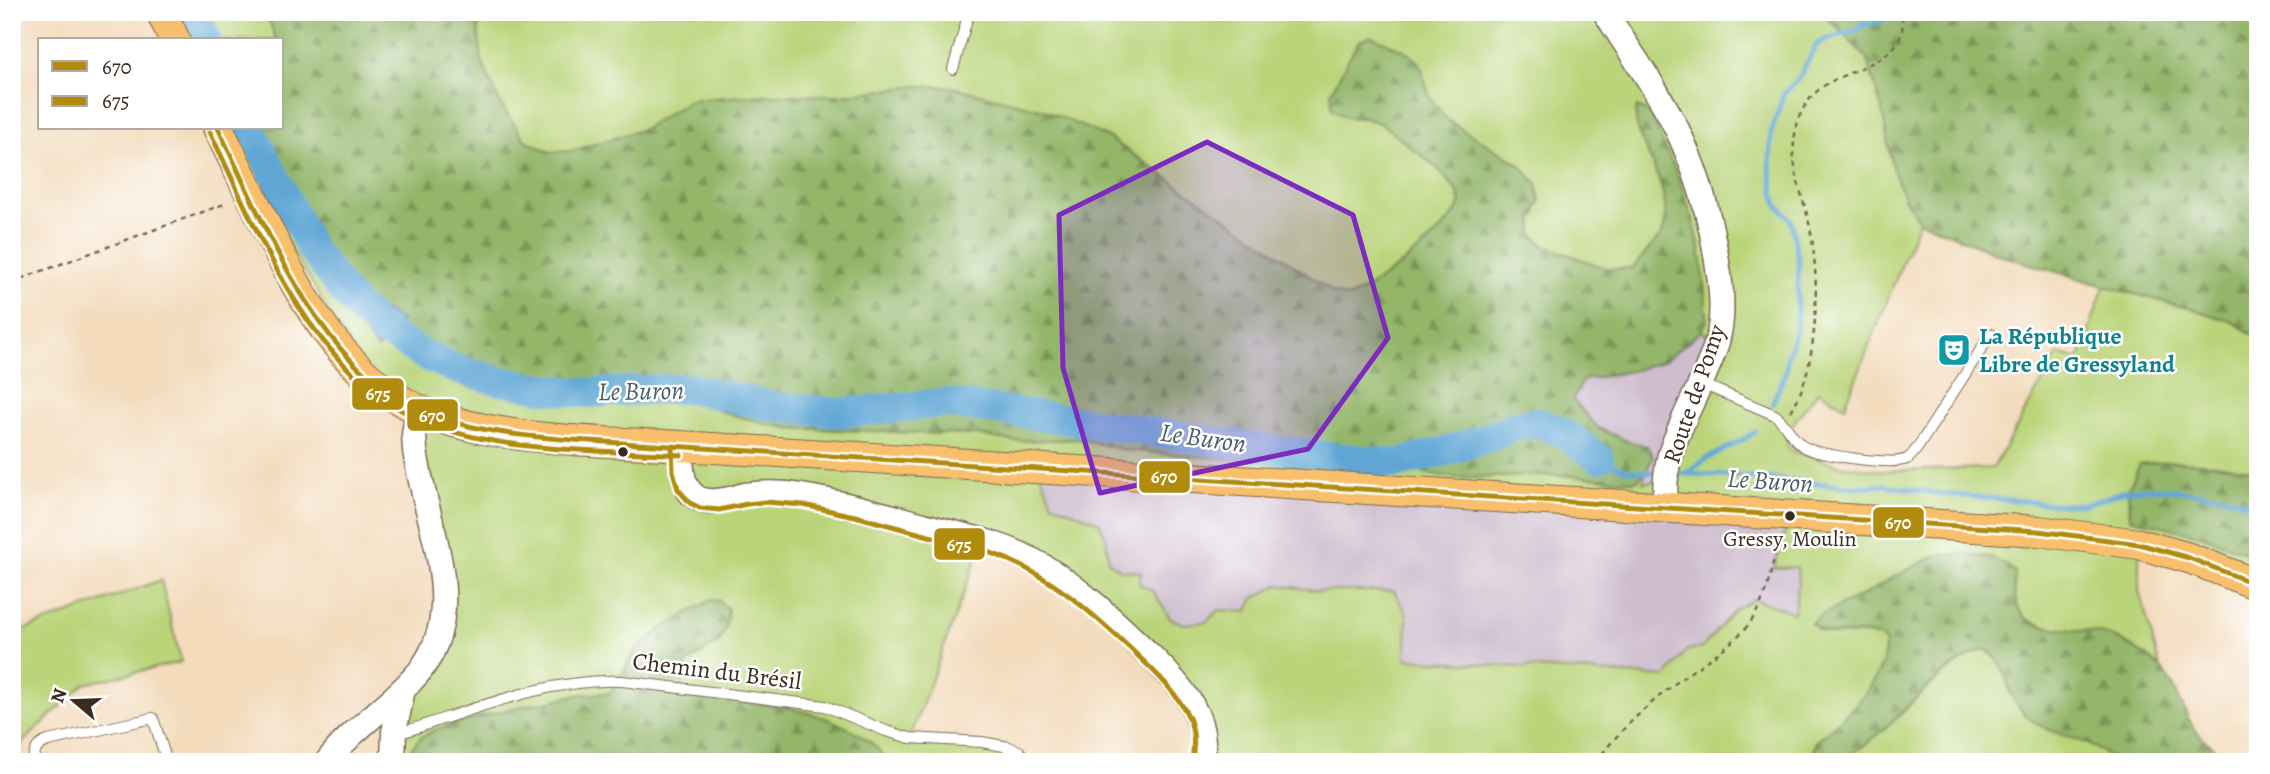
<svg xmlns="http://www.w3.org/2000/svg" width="2270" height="774" font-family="Alegreya,serif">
	<defs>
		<pattern id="forest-firs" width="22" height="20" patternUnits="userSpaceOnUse" patternTransform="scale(1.75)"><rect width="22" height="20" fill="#93b669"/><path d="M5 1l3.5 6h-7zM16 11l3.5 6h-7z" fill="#799456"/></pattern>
		<pattern id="water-ripples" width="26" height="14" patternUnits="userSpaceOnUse" patternTransform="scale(1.75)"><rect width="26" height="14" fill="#5ea6d5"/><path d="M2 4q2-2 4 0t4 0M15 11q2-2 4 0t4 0" fill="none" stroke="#4f87ac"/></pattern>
	</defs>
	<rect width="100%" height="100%" fill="#fff"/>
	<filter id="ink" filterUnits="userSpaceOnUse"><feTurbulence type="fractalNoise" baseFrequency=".0143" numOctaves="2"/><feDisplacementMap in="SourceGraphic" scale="14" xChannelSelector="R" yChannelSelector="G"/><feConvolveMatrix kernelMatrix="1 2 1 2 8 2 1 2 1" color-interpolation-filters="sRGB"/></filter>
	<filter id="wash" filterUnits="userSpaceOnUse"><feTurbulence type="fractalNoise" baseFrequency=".00686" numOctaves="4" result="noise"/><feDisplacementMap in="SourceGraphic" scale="28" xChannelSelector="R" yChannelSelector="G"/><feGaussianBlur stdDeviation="1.57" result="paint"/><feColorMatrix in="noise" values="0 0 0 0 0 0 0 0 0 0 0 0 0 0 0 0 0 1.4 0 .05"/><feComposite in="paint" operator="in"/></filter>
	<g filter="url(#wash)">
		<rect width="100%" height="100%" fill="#f3dbbc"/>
		<path fill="#cfbdce" d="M1701,331l17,8 -52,140 -24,5 11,-27 -6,-10 -20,-6 -29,-13 -25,-28 4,-11 6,-9 53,-10 29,-10z
			M1038,468l752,47 -15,52h23l-4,47 -40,-15 -19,10 -33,39 -15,2 -21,27 -261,-18 2,-44 -87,-24 -42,-6 -30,27 -29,-2 -12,12 -24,2 -14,-6 -16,-27 -14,-7 1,-12 -19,-2 -12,-8 -3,-24 -7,-16 -47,-19z"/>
		<path fill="#bad479" stroke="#7a7f4c" stroke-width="2" fill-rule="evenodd" d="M161,12h105l10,28h-101z
			M476,12h1346l45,46 15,52 22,87 15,24 -74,185 -27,-15 -32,42 3,17 49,15 47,6 108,-3 65,-114 21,6 25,-74 89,23 40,13 25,16v133c-40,-7 -78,-10 -118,-7l63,72 55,21v28l-119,-41v46l21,77c-16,-11 -33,-26 -51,-31 -25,-6 -86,-4 -94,-31 -3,-11 -1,-22 0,-32l-30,-17 -48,-1 -49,25 -18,12 -28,12 -24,26 15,5 44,-1 8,7c2,34 -26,62 -49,83 -8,7 -15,12 -21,19l-1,9 4,7 6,3h-623l1,-33 -94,-112 -125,-76 -73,197 91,7 28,17h-145l-1,-7 -90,-46 -107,-13 -4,-9 4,-23 34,-23 -57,-13 -28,24 -25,41 -35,2 -32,8 -26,4 -80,22 -26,20 -5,13h-13v-19l48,-112 -26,-209 -45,-43 -152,-251h32l61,120 145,121 43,12 48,8 142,-1 31,23 68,17 189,7 37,6 67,-2 43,11 219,19 40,-3 73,12 105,-3 75,6 10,-9 -3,11 23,-4 52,-139 -17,-9 6,-10 -7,-73 -7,-28 -44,-108 -12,-5c-10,28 42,78 25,127l-29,34 -25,1 -64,-23 -11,-11 -1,-15 5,-6v-30l-18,-20 -72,-44 -18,-24 -9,-33 -61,-22 -28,52 14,24 20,1 17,6 56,45 19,22 4,12c-17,33 -77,77 -112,95l-13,-4 -227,-156 -191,-52 -76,9h-85l-67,5 -46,29 -72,22 -22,1 -25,-11 -25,-38 -18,-41zM1039,469l751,47 -16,52 23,-1 1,15 -4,31 -40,-14 -19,10 -33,39 -15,2 -21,27 -260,-18 1,-44 -13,-24h-74l-42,-6 -24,13 -7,14 -28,-2 -13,12 -23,2 -13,-6 -17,-27 -14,-7 2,-12 -20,-2 -12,-8 -3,-24 -7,-16 -47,-19z
			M161,580l20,82 -97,22 -63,60 -1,18h-8v-128z
			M1986,649c7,5 15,11 18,20 3,6 2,15 5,21 3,7 10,18 15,23 24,26 62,20 91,49h-284l7,-2 53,-36 33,-34 44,-34z"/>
		<path fill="url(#forest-firs)" stroke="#677044" stroke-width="2" d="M266,12h210l6,50 18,41 25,37 24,12 23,-1 72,-22 46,-29 67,-5h85l76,-9 35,1 91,23 65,28 227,156 13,4c35,-18 95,-62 112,-95l-4,-12 -19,-22 -56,-45 -17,-6 -20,-1 -13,-8 -1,-16 14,-28 14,-24 12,-5 33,14 16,13 9,33 18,24 72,44 18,20 3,17 -7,19v14l11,12 64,23 25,-1 29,-34c18,-51 -34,-92 -25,-127l12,5c20,43 40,86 50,133 5,25 6,51 8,76l-6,10 -36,29 -29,10 -53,10 -10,20 25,28 29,13 20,5 6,11 -7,15 -10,9 -75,-6 -105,3 -73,-12 -40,3 -219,-19 -43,-11 -67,2 -37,-6 -189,-7 -26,-5 -42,-12 -31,-23 -102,5 -40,-4 -48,-8 -43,-12 -34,-15 -30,-18 9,-16 -32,-19 -10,8 -18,-20 -30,-41 -61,-120h32v-50l3,-17 -3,-8v-13h-6z
			M1822,12h436v326l-25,-16 -40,-13 -89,-23 -101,-30 -84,-35 -15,-24 -11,-27 -11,-60 -15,-52z
			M2169,461l47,3 42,7v86l-55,-21 -73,-18 -2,-28 12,-26z
			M1960,554c22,2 39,3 55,18 -10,81 63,43 108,70 11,6 26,15 35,24 14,13 22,35 30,52 11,20 27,32 46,44h-119c-29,-29 -67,-23 -91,-49 -22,-23 -11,-45 -39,-64 -22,9 -45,25 -62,42 -22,20 -72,81 -105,68l-4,-7 1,-9c6,-7 13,-12 21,-19 23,-21 51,-49 49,-83 -22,-17 -52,5 -74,-18l8,-7 51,-24 18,-12 49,-25z
			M710,600l9,1 9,8c-1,37 -16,35 -42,55l-4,23 4,9c58,7 122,6 174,39 10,7 21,13 24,27h-478l5,-13 9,-11 17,-9 80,-22 26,-4 32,-8 35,-2 25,-41 28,-24z"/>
		<path fill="url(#water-ripples)" stroke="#4c687a" stroke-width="2" d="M369,301l32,19 -9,16 -15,13 -25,-35z"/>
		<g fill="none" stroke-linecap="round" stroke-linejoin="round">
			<path stroke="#5ea6d5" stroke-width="5" d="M1862,25l11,-1 24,-9
				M1772,404l13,-30 3,-19 8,-24 3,-67 -8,-44 -15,-17 -6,-35 1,-35 13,-40 13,-12 20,-37 12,-6 28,-7 5,-6 2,-13
				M1599,458l27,12 33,3
				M1673,473l92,5 89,9 31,-2 58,9 123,11 20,-1 42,-14 28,-2 68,8 34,11
				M1687,474c20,-20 46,-26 68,-42"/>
			<path stroke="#5ea6d5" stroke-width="30" d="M194,12l13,28
				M250,128l61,120 30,41 18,20 33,27 30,18 34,15 43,12 48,8 40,4 102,-5 82,18 69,7 103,-10 72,9 258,38 123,14 54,-14 45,-15 22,-10 20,-3 27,11 35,25"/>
		</g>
	</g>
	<g filter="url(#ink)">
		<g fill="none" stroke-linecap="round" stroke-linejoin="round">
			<defs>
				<path id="service" d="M953,69l16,-57
					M1702,384l73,31c12,9 16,24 29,32 15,8 87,19 103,12 4,-2 8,-8 11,-12l73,-113
					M395,732l12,-1c68,-22 141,-53 215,-50l203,25 61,25 24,7 72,4 27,5 10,4 10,11
					M33,762c1,-12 4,-17 15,-21l105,-23 14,44"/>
				<path id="tertiary" d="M1605,12c26,42 57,83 77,128 18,41 30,84 36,128 4,24 6,50 -1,74 -12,39 -35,74 -47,113 -5,17 -5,35 -5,53
					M681,446c0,19 -1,48 22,54 13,4 29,-2 42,-5 14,-2 28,-2 42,-1 47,6 94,20 140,32 33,9 70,16 101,32 46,23 87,64 124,99 28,28 60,62 49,105
					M327,762c24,-32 58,-53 85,-82 63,-65 13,-155 3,-230l-1,-15 4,-26
					M393,762l1,-30 9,-43"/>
				<path id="primary" d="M161,12l14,28
					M218,128c16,33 33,67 49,100 38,78 83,160 170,189 77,25 163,24 244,29l1357,85 101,13 50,14 69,27"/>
			</defs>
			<use href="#service" stroke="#7b6855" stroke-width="12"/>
			<use href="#tertiary" stroke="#7b6855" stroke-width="27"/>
			<use href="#primary" stroke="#7b6855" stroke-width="32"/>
			<path stroke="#7b6855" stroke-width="2.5" stroke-dasharray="5 5" stroke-linecap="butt" d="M12,282l215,-79
				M1791,411c28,-43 29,-134 19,-183 -6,-32 -21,-60 -15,-94 3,-17 10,-34 25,-45 25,-22 94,-26 81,-77
				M1596,762c23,-32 54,-59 85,-83 24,-18 63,-40 76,-68 12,-22 16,-48 21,-73"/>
			<use href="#service" stroke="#fff" stroke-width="10"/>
			<use href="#tertiary" stroke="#fff" stroke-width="24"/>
			<use href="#primary" stroke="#f8bf6c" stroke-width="30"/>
			<defs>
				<path id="bus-1" d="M218,128c43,89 97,229 189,276 55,28 121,33 182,37l1449,90 101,13 50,14 69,27"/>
				<path id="bus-2" d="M210,132c52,107 102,248 223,293 75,28 168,25 248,30
					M672,446l1,25 5,18 12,14 10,5 19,2 28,-6 19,-2 37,3 52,11 133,36c58,19 102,59 146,100 20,19 43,40 55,66 6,15 5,28 3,43"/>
			</defs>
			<use href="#bus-1" stroke="#fff" stroke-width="10"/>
			<use href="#bus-2" stroke="#fff" stroke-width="10"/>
			<use href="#bus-1" stroke="#b18b0c" stroke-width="5"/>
			<use href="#bus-2" stroke="#b18b0c" stroke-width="5"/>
		</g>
	</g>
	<path fill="#7b2cbf" fill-opacity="0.2" stroke="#7b2cbf" stroke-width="5" stroke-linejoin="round" d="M1207,142l146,73 35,123 -80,111 -208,44 -37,-125 -4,-153z"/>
	<defs>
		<symbol id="theatre-square" viewBox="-11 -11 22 22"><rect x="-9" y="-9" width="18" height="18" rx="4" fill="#0f9aa8" stroke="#fff"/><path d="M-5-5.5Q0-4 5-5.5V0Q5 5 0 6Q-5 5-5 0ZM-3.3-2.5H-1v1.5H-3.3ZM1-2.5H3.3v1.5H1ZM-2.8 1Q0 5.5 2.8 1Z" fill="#fff"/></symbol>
	</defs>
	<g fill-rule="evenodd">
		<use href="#theatre-square" x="1935" y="331" width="38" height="38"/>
	</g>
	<g fill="#3b2a1e" stroke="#fff" stroke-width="2.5">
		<circle cx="623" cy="452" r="6"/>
		<circle cx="1790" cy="516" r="6"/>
	</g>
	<g text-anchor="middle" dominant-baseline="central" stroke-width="5" stroke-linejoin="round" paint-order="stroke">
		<g font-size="22" fill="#3b2a1e" stroke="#fff">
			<text x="1790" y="539">Gressy, Moulin</text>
		</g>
		<g font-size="24" font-weight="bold" fill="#0d838f" stroke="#fff" text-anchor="start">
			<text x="1979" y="336">La République<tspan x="1979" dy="28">Libre de Gressyland</tspan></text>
		</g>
		<g font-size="24" fill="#3b2a1e" stroke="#fff">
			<text transform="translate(1694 394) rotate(-71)">Route de Pomy</text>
			<text transform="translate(717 671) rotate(7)">Chemin du Brésil</text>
		</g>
		<g font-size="26" font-style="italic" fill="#495c67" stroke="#fff">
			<text transform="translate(641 391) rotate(-1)">Le Buron</text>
			<text transform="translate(1203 438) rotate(8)">Le Buron</text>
			<text transform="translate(1770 481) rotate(4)">Le Buron</text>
		</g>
	</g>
	<g stroke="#fff" stroke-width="2.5">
		<rect x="351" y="377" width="54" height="34" rx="7" fill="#b18b0c"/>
		<rect x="406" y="398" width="53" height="34" rx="7" fill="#b18b0c"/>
		<rect x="1138" y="460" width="53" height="34" rx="7" fill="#b18b0c"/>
		<rect x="1872" y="506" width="53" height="33" rx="7" fill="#b18b0c"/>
		<rect x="933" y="527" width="53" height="34" rx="7" fill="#b18b0c"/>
	</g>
	<g font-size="19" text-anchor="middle" font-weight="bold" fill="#fff">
		<text x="378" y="400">675</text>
		<text x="432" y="422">670</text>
		<text x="1164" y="483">670</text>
		<text x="1898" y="529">670</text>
		<text x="959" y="551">675</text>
	</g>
	<rect width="2270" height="774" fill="none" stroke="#fff" stroke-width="42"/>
	<rect x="38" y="38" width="245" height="91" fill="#ffffff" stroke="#b1aaa5" stroke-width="2"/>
	<rect x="52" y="61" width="35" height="10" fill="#b18b0c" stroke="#b1aaa5" stroke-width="2"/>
	<text x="102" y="74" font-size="21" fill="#3b2a1e">670</text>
	<rect x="52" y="96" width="35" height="10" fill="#b18b0c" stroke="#b1aaa5" stroke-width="2"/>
	<text x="102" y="108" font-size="21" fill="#3b2a1e">675</text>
	<g transform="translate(74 701) rotate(289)" stroke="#ffffff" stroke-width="5" paint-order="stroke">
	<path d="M0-5L12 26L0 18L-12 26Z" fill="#3b2a1e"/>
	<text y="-10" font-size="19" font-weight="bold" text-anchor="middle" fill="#3b2a1e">N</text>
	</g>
</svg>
